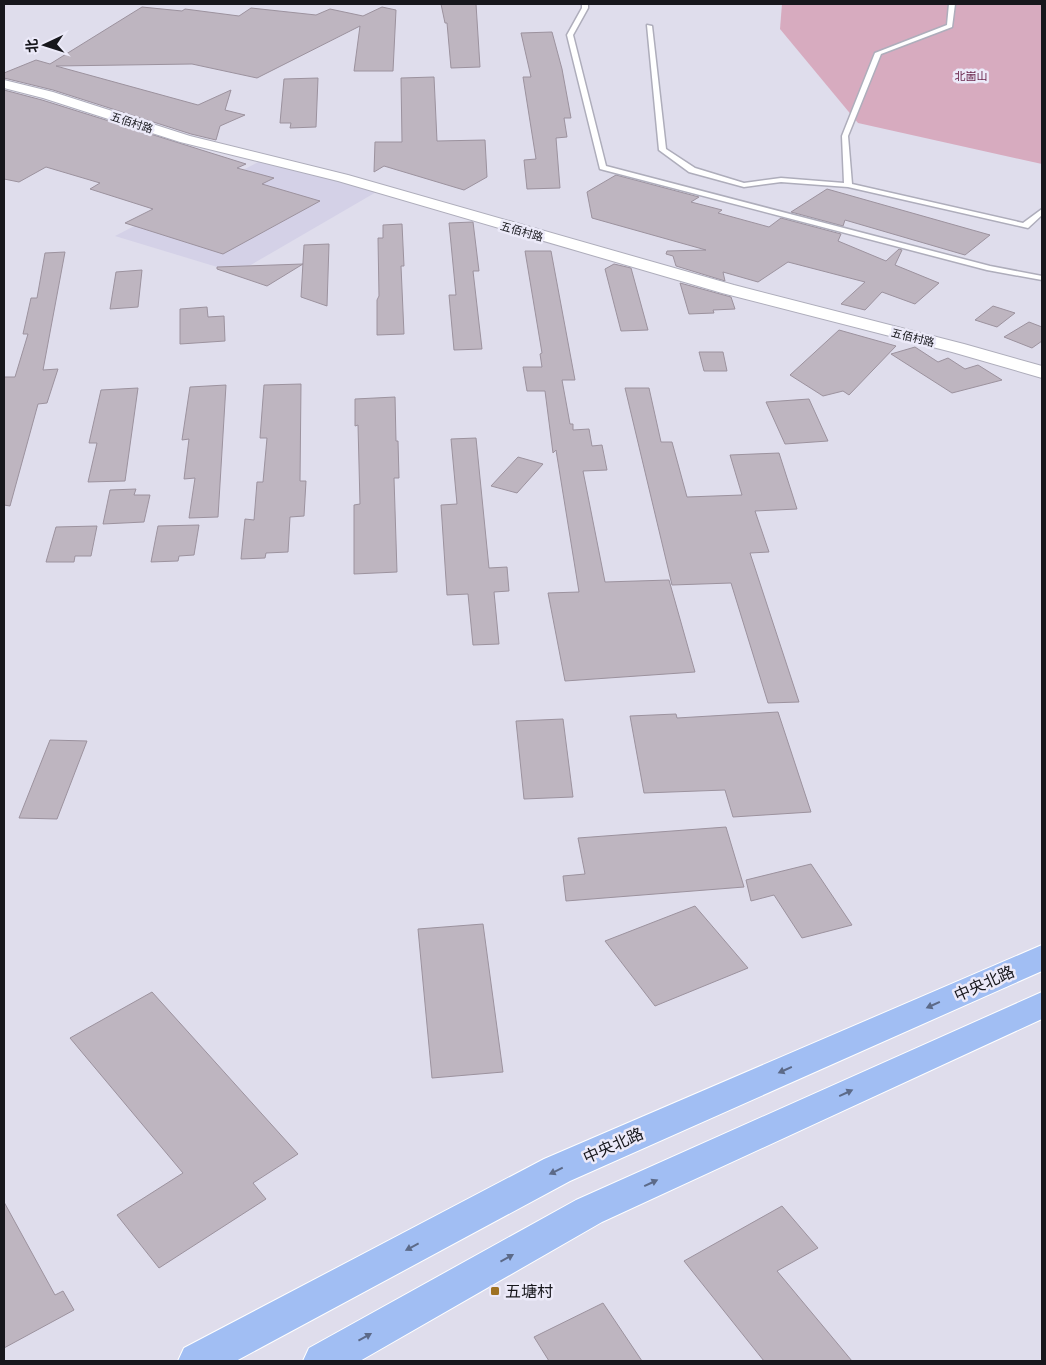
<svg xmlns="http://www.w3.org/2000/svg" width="1046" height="1365" font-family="'Noto Sans','Noto Sans SC',sans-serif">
	<rect width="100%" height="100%" fill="#dfddec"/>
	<path fill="#d4d1e7" d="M264,159l114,32 -141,82 -122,-37z"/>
	<path fill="#d7abbf" d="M782,4h260v160l-184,-41 -78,-94z"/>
	<path fill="#beb5c0" stroke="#9c929e" d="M441,4h35l4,63 -29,1 -4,-45h-2z
		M142,7l40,4 3,-2 54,7 12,-8 65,7 14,-6 33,7 19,-9 14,3 -3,61h-39l6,-45 -103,52 -65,-14 -136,2 142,39 33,-15 -6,20 20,5 -25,11 -4,14 -25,-6 -138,-44 -49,-12v-5l32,-13 14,4z
		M552,32l10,37 9,49h-7l3,19 -11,1 4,50 -33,1 -3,-29 12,-1 -13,-82h8l-10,-44z
		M434,77l3,64 48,-1 2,37 -23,13 -80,-24 -10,6 1,-30h27l-1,-64z
		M318,78l-2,49 -26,1 1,-5h-11l4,-44z
		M4,90l38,10 204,64 -9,4 37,10 -12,6 58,17 -97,53 -98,-31 28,-14 -63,-20 10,-6 -54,-16 -27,15 -15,-3z
		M616,175l83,22 -8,5 31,8 -4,3 51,14 12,-9 60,16 -3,7 48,20 13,-12 3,1 -7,15 44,18 -24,21 -33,-12 -17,18 -24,-6 24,-22 -77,-20 -30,20 -35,-10 2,9 -49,-15 -3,-10 -7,-2 1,-3 39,-1 -114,-32 -5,-26z
		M827,189l163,46 -25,20 -120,-35 -2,6 -52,-14z
		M473,222l6,49h-6l9,78 -28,1 -5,-55h7l-7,-72z
		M402,224l2,42h-3l3,68 -27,1v-35l2,-4 -1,-58h5v-13z
		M329,244l-2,62 -26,-9 3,-52z
		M525,251h26l24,129h-13l8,44h3v6l16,-1 3,17 10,-1 5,25 -24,1 22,111 64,-2 26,92 -130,9 -17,-88 31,-1 -23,-142 -3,3 -8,-62h-18l-4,-24h19l-2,-13 2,-1z
		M65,252l-22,118 15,-1 -11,34 -9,1 -28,102 -6,-1v-128h11l13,-43h-5l8,-36h6l8,-45z
		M303,264l-36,22 -50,-17v-2z
		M614,264l17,4 17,62 -27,1 -16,-62z
		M142,270l-4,37 -28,2 6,-37z
		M680,283l51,14 4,12 -22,1 1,3 -25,1z
		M993,306l22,7 -18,14 -22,-7z
		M207,307l1,10 16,-1 1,25 -45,3v-35z
		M1029,322l13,5v14l-10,7 -28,-11z
		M839,330l57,16 -47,49 -6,-4 -20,5 -33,-21z
		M915,347l23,15 10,-4 17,11 13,-4 24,15 -50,13 -61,-39z
		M699,352h24l4,19h-23z
		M301,384l-1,97h6l-2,35 -14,1 -2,35 -22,1 -1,5 -24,1 4,-40 9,1 3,-38h6l4,-44h-7l4,-53z
		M226,385l-8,132 -29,1 6,-40 -11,1 5,-40 -7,1 8,-53z
		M138,388l-13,93 -37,1 9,-39h-8l12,-53z
		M625,388h24l12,54h11l15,55 55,-2 -12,-40 49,-2 18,56 -42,2 14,41 -19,1 49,149 -31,1 -37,-120 -59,2z
		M395,397l1,44h2l1,37h-5l3,94 -43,2v-69l6,-1 -2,-79 -3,1v-27z
		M809,399l19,42 -43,3 -19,-42z
		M476,438l13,130 18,-1 2,24 -15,1 5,52 -26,1 -5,-51 -21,1 -6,-90 16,-1 -6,-65z
		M518,457l25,7 -26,29 -26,-7z
		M136,489l-2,6h16l-6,27 -41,2 7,-34z
		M199,525l-5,30 -15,1 -1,5 -27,1 7,-36z
		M97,526l-6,30h-16l-1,6h-28l10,-35z
		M778,712l33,100 -78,5 -8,-27 -81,3 -14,-77 46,-2 1,4z
		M563,719l10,78 -49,2 -8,-78z
		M50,740l37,1 -30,78 -38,-1z
		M726,827l18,60 -178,14 -3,-25 22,-2 -7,-36z
		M811,864l41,61 -50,13 -28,-43 -23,6 -5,-21z
		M695,906l53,62 -93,38 -50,-65z
		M483,924l20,148 -71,6 -14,-149z
		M152,992l146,162 -45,29 13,16 -107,69 -42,-53 66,-42 -113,-135z
		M4,1202l51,93 8,-4 11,19 -70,38z
		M782,1206l36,42 -41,23 75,90h-88l-80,-100z
		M603,1303l39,58h-93l-15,-24z"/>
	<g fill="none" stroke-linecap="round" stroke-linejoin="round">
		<defs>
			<path id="service" d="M582,4h6v4l-15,27 33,131 384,100 52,10v4l-55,-10 -387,-101 -33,-134 15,-27z
				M949,4h6l-3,23 -71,27 -33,82 4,48 171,39 19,-14v6l-14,13 -180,-41 -67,-5 -37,5 -55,-15 -30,-22 -12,-125 5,1 14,123 29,19 49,15 37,-5 63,5 -2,-47 33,-83 72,-28z"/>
			<path id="minor" d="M4,80l49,12 137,44 158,39 386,110 230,59 78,22v12l-90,-26 -230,-59 -384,-112 -158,-39 -137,-44 -39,-10z"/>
			<path id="primary" d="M1042,945v26l-472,210 -334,180h-58l6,-13 360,-189z
				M1042,992v27l-440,203 -242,139h-57l6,-13 267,-148z"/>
		</defs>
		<use href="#service" stroke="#aeadbb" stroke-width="3"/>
		<use href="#minor" stroke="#aeadbb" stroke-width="2"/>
		<use href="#primary" stroke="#fff" stroke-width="2"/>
		<use href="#service" fill="#fff" fill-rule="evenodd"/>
		<use href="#minor" fill="#fff" fill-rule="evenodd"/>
		<use href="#primary" fill="#a1bef3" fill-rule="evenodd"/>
	</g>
	<defs><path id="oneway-solid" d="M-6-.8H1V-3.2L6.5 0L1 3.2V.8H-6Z" transform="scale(1.25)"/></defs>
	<g fill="#5c6a88">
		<use href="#oneway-solid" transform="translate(933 1005) rotate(156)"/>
		<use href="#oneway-solid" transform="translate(785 1070) rotate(156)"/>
		<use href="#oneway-solid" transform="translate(846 1093) rotate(-25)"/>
		<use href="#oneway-solid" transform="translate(556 1171) rotate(154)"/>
		<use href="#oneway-solid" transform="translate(651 1183) rotate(-25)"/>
		<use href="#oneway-solid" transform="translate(412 1247) rotate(152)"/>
		<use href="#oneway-solid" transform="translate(507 1258) rotate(-29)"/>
		<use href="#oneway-solid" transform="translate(365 1337) rotate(-29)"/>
	</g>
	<rect fill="#9f7223" stroke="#eceaf9" stroke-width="2" x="490" y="1286" width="10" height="10" rx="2.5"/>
	<g text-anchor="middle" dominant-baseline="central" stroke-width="5" stroke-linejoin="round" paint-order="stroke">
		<g font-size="11" fill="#651f46" stroke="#eceaf9">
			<text x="971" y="75">北崮山</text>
		</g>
		<g font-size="11" fill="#17171c" stroke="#eceaf9">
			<text transform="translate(132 122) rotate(18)">五佰村路</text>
			<text transform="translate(522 231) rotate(16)">五佰村路</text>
			<text transform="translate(913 337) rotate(14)">五佰村路</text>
		</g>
		<g font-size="16" fill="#17171c" stroke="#eceaf9">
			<text transform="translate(984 983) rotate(-24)">中央北路</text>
			<text transform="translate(613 1145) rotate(-24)">中央北路</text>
		</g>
		<g font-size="16" fill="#17171c" stroke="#eceaf9" text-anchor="start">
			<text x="505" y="1291">五塘村</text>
		</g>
	</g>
	<rect width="1046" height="1365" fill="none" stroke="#17171c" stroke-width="10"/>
	<g transform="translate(45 45) rotate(266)" stroke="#eceaf9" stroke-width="4" paint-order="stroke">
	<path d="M0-4L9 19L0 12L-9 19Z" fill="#17171c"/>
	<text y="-8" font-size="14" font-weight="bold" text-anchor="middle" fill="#17171c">北</text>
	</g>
</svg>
